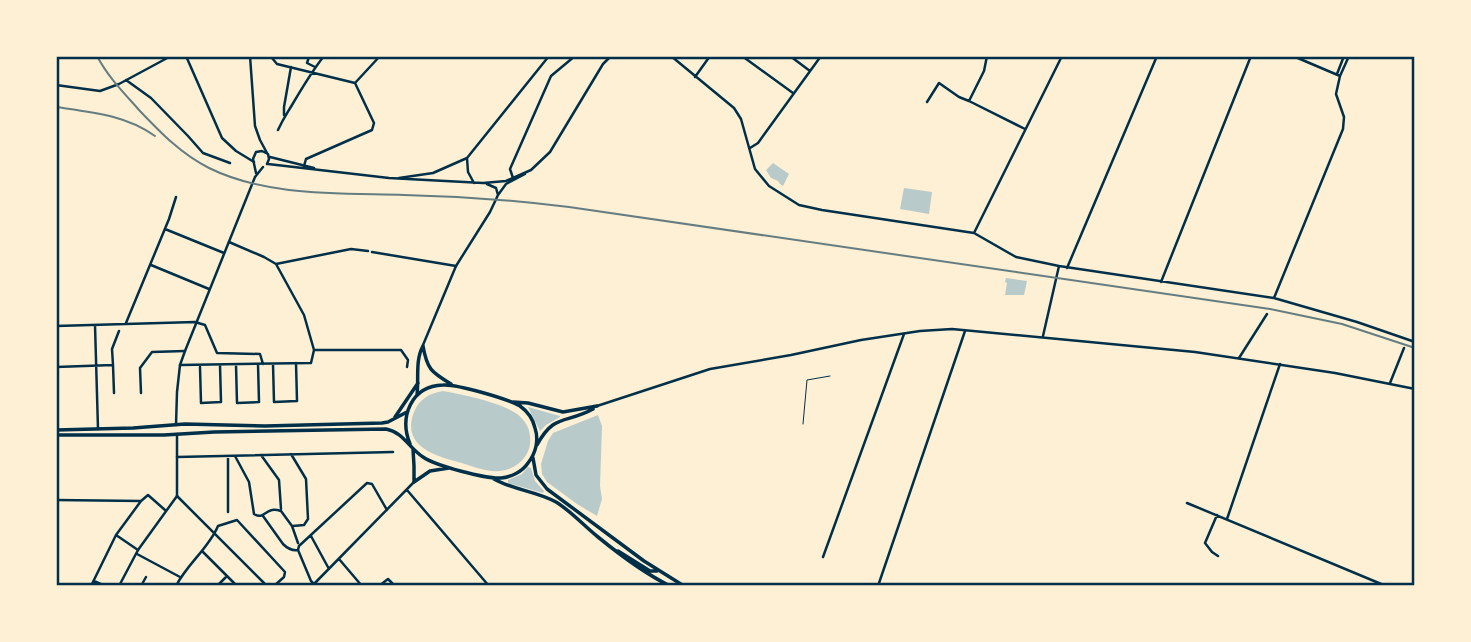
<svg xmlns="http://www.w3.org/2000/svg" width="1471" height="642" font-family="Georgia,serif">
	<rect width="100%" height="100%" fill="#fdf0d5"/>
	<path fill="#b9caca" d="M773,163l16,11 -6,12 -3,-2 -2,-3 -7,-3 -5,-8z
		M904,188l28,4 -3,22 -29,-5z
		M1006,278l21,3 -3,14h-19l2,-12 -2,-1z
		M443,391c13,2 25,5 37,8 23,7 53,14 50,45 -1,10 -9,20 -19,24 -15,7 -31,1 -46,-4 -26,-7 -65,-16 -51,-52 5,-13 16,-19 29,-21z
		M528,407l32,9v1l-14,8 -6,6z
		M598,415l4,11 -2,60 2,13 -5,17 -20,-12 -30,-22 -5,-8 -1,-10 7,-23 5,-8z
		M528,467l3,1 4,13 9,10 -1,2 -35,-10v-3l14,-6z"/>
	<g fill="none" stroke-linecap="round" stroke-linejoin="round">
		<path stroke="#003049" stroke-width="1" d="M803,424l4,-44 23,-4"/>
		<path stroke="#003049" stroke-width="2.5" d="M186,56l36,82 14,13 18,11
			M272,56v2l5,6 78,19
			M671,56l63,52 7,11 14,50 14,17 30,19 23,5 152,23 42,24 43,9 215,32 83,24 58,20
			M742,56l51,37
			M790,56l20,15
			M987,56l-3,15 -15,30 56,28
			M1293,56l47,20
			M309,57l-2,6 8,4
			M1337,74l7,-18
			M695,77l15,-21
			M126,80l25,18 37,38 15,17 27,10
			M355,83l25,-27
			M56,85l44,6 19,-7 52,-28
			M927,102l12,-19 20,14 10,4
			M284,115v-8l7,-40
			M278,130c5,-11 8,-15 14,-25 10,-17 20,-34 32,-49
			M750,148l8,-5 63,-87
			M304,166l2,-7 66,-29 2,-7 -19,-40
			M513,178l-3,-9 41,-93 24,-20
			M165,229l59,24
			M974,233l88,-177
			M229,242l35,15 12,7 28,51 10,35
			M372,252l84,14
			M276,264l75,-15 17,2
			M151,265l58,24
			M1067,268l90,-212
			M1161,282l90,-226
			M1274,298l69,-169 1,-12 -8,-23 4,-18 9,-20
			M126,323l43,-104 7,-22
			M95,325l3,104
			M56,326l139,-4 10,3 12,28 43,1 3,10
			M1043,336l16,-70
			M1239,358l28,-44
			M273,364l1,38 23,-1 -1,-38
			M113,365l-1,-16 7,-18
			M180,365l131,-2 3,-13h87l7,10 -1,7
			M236,365l1,38 22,-1 -1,-38
			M56,367l57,-2 1,28
			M200,367l1,36 20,-1 -1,-37
			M1390,383l14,-35
			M141,393l-1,-25 12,-16 33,-1
			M291,454l15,25 2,40 -4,6 -11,1
			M261,455l18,25 2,29
			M235,456l14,26 5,32c9,5 10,-2 18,-4 3,-1 6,0 9,1l11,15 6,17
			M177,457l216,-5
			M407,490l82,96
			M177,496l90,90
			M56,500l85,1 7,-6 17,15
			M1187,503l199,83
			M228,512v-56
			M1217,515l-12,28 7,9 6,4
			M263,516l20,28c5,5 9,7 15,6l1,-4 68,-63 5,1 15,26
			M1227,519l53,-155
			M116,535l22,15
			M311,536l18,33
			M298,550l13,31 3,3
			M202,551l25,25
			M137,554l43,23
			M823,557l81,-223
			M339,559l23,27
			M94,581l11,5
			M91,586l25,-51 25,-34
			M141,586l5,-9
			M176,586c11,-22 33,-38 42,-60l19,-6 48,52 -1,5 -10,9
			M217,586l10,-10 10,10
			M312,586l102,-104
			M379,586l9,-7 7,7
			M878,586l87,-255"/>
		<path stroke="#003049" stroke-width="2.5" d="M250,56l5,70 5,14 7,13
			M270,157l44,11
			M467,158l1,14 6,11
			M268,164l121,14 94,5 23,-2 25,-11 19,-18 53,-88 8,-8
			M256,173l-3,-14 3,-7 6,-1 6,3 1,5 -2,5
			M399,178l34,-5 34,-15 82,-102
			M487,184l9,4 2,7
			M423,345l33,-79 34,-54 8,-17 8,-11 19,-10
			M597,406l113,-37 81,-14 70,-15 59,-9 32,-2 243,23 140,21 80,16
			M176,425l1,-33 3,-27 5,-14 70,-174 8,-10
			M119,586l19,-36 39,-54v-62"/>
		<path stroke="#003049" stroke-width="3.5" d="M423,346c4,23 8,26 28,38
			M417,395c2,-16 -2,-35 6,-49
			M513,402l15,1 35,9 34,-6
			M395,417l23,-34
			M56,430l77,-2 52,-4 80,2 117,-3 6,-1 19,-10
			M56,435h108l50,-3 172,-3c17,3 23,19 37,28 13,9 63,22 78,21 10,-1 21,-6 27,-15 8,-10 11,-23 7,-35 -2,-9 -8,-17 -15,-22 -12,-7 -63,-22 -77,-21 -32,1 -44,32 -33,59
			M537,445c17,-32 29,-21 56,-36
			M413,449l1,17v16
			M533,458l3,17 11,14 97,72 40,25
			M494,479c19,11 42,12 62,23 15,9 28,24 42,35 22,18 46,36 72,49
			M414,482l16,-11 19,-3
			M618,551l32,20h7"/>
		<path stroke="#657d81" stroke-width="2" d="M97,56c11,21 27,37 43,55 21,22 41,43 69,57 59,29 131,25 195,27 55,1 110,5 165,12l701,102 72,15 73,24
			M56,107c35,5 70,8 99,29"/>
	</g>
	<rect width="1471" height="642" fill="none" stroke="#fdf0d5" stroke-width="116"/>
	<rect x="58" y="58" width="1355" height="526" fill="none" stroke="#003049" stroke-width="2.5"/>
</svg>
